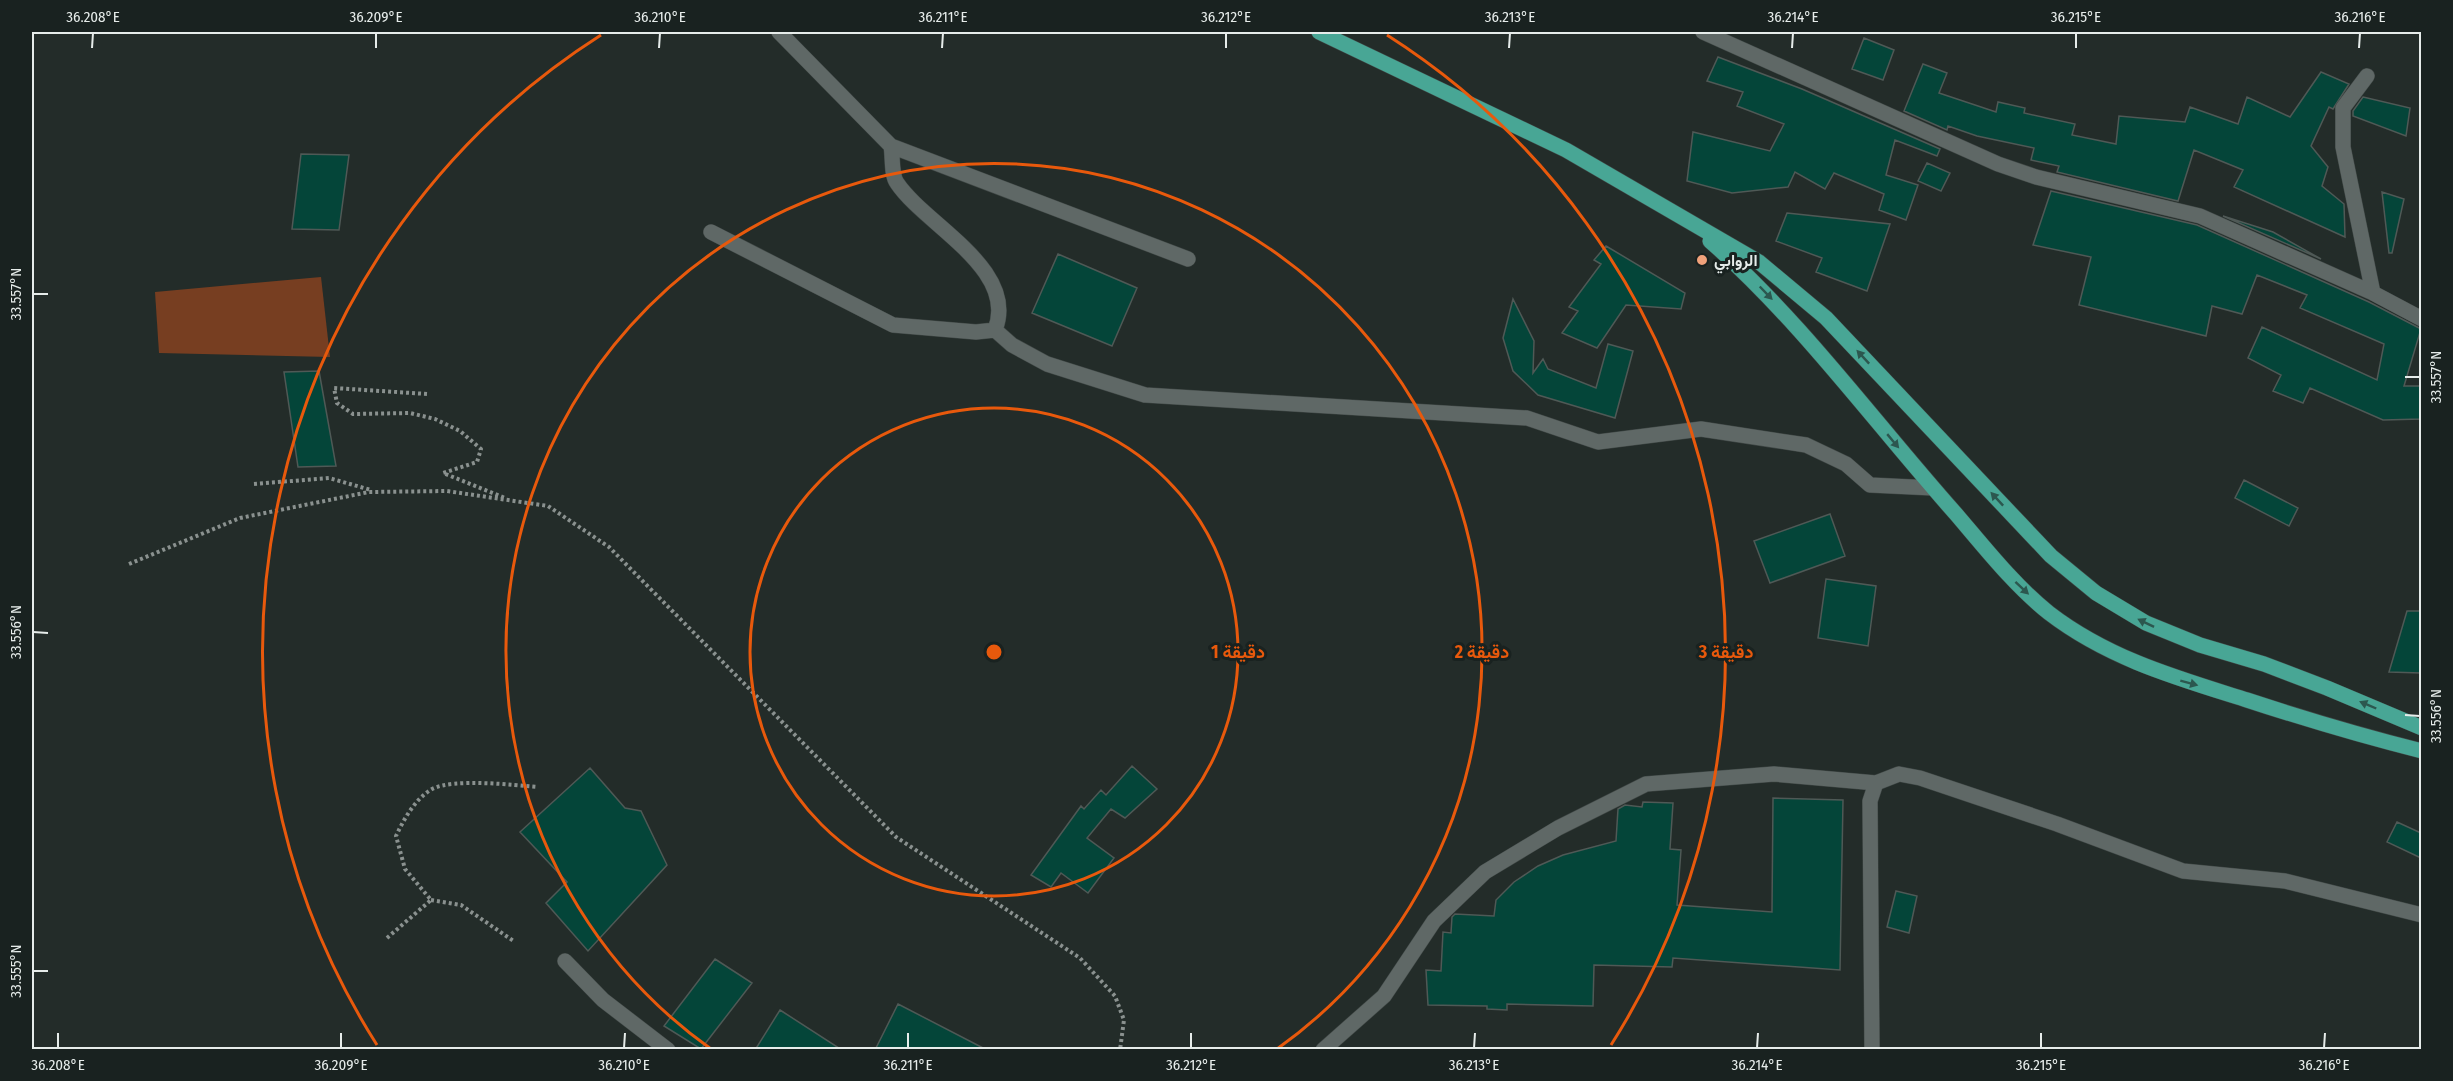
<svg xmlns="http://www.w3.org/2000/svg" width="2453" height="1081" font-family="'Fira Sans Condensed',Vazirmatn,sans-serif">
	<rect width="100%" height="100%" fill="#232c29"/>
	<path fill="#773e21" d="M321,277l9,80 -171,-4 -4,-61z"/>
	<path fill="#044539" stroke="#4f5956" stroke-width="1.5" d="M1864,38l30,12 -11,30 -31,-11z
		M1718,57l84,32 138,60 -3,7 -42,-16 -9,35 32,10 -12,35 -27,-10 5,-16 -50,-21 -9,16 -30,-17 -7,15 -56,6 -45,-12 6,-49 77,19 14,-27 -47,-18 6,-14 -36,-11z
		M1923,64l24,9 -8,20 57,19 2,-10 27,6 -1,5 51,11 -3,11 44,9 3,-28 66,6 5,-15 48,17 9,-27 43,20 31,-45 28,12 -16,25 -4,-2 -18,39 17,21 -6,19 22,18 1,33 -111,-50 9,-17 -49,-20 -16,51 -121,-29 2,-6 -28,-6 3,-12 -57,-12 -29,-10 -1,4 -43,-19z
		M2363,97l47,11 -4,28 -53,-20v-5z
		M301,154l48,1 -10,75 -47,-1z
		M1927,163l23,10 -9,18 -23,-10z
		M2051,191l146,34 172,77 52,27 -17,57h17v33l-38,1 -73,-32 -7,15 -30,-12 8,-16 -33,-17 14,-31 115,53 7,-36 -84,-36 7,-13 -50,-20 -15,39 -30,-8 -6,30 -127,-31 12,-48 -58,-12z
		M2382,192l22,7 -12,54h-3z
		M1787,213l103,11 -23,67 -51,-19 6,-14 -46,-17z
		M2223,216l50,16 48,27z
		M1606,246l79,47 -4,16 -55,-4 -29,43 -35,-15 16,-22 -9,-4 32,-43 -7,-4z
		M1058,254l79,34 -25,58 -80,-33z
		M1513,299l21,42 -1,32 10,-14 5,10 48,19 12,-44 25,7 -18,67 -77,-23 -25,-24 -10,-33z
		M319,371l17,95 -38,1 -14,-95z
		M2244,480l54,28 -9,18 -54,-28z
		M1830,514l15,42 -75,27 -16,-42z
		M1826,579l50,7 -8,60 -50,-8z
		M2407,611h14v62l-32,-1z
		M1132,766l25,23 -32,29 -14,-9 -24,29 27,20 -26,35 -27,-20 -10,14 -20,-12 50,-69 3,3 17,-19 5,5z
		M590,768l35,40 16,3 26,54 -79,86 -42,-48 21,-21 -47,-50z
		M1773,798l70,2 -3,170 -167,-12 -1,9 -78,-2 -1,41 -86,-2v6l-20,-1v-3l-59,-1 -2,-35 15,1 2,-39 8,1 1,-16 3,-3 39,2 2,-16 18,-18 24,-16 25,-11 53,-14 2,-32 7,-4 17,2 1,-5 30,1 -3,46 11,1 -4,55 95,7z
		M2397,822l24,11v25l-34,-16z
		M1896,891l21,5 -8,37 -22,-6z
		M715,959l37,24 -51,66 -37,-23z
		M898,1004l89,46h-112z
		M780,1010l62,40h-87z"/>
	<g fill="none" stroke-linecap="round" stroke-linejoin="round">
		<defs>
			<path id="minor" d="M779,32l112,114 297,113
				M1703,32l295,132 38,13 164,39 173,77 49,26
				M2367,76l-24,32v39l30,146
				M891,146c2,10 0,29 6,37 28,42 122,86 98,147l17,15 35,19 98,31 382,23 71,24 103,-13 105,16 40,19 24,21 63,3
				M711,232l182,93 83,7 19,-2
				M565,961l38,39 65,50
				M1323,1050l61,-54 50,-75 51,-49 73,-44 88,-44 128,-10 102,9
				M1872,1050l-2,-249 6,-18 23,-9 21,4 137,46 126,47 102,10 137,34"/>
			<path id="primary" d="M1319,32l247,118 193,112 67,56 225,238 45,37 50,30 54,22 64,19 63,24 95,40
				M1710,241c93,82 164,181 246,273 29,34 58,71 93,99 60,46 128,65 198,87 58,19 115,36 175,51"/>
		</defs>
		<use href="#minor" stroke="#404846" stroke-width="16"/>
		<use href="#primary" stroke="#404846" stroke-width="16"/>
		<path stroke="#8a918f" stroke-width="4" stroke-dasharray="3 3" stroke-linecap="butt" d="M427,394l-93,-6 3,15 16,11 57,-1 25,6 25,12 21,18 -4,13 -34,11 62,25
			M254,484l75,-6 42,12
			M129,564l111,-46 129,-26 78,-1 101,15 61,41 287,290 184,121 35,38 9,24 -4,30
			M431,900l30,5 54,37
			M387,938l44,-38 -26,-31 -9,-33c8,-17 19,-37 36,-47 21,-11 82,-4 106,-2"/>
		<use href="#minor" stroke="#5f6866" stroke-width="15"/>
		<use href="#primary" stroke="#48a695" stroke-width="15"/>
	</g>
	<defs><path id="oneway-solid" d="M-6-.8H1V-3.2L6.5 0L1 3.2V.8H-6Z" transform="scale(1.5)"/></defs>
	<g fill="#2c574f">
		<use href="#oneway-solid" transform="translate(1766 293) rotate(46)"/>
		<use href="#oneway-solid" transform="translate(1863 357) rotate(-133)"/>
		<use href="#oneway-solid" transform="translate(1893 441) rotate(50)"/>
		<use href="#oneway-solid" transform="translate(1997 499) rotate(-133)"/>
		<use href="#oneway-solid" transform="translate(2022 588) rotate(43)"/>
		<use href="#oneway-solid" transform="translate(2146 623) rotate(-154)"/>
		<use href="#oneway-solid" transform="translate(2189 683) rotate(15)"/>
		<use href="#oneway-solid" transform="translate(2368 705) rotate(-157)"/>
	</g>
	<path fill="none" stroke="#e6ecea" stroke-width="2" d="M92,48l1,-15M376,48v-15M659,48l1,-15M942,48l1,-15M1226,48v-15M1509,48l1,-15M1792,48l1,-15M2076,48v-15M2359,48l1,-15M33,294h15M2405,377h15M33,632l15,1M2405,715l15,1M33,971h15M58,1048v-15M341,1048v-15M624,1048l1,-15M908,1048v-15M1191,1048v-15M1474,1048l1,-15M1757,1048l1,-15M2041,1048v-15M2324,1048l1,-15"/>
	<g fill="none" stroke="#e8590c" stroke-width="3">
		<circle cx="994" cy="652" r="244"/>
		<path d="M711 1049A488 488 0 1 1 1277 1049"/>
		<path d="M377 1045A732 732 0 0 1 601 35M1387 35A732 732 0 0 1 1611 1045"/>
	</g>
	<circle fill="#f1a27b" stroke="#192220" stroke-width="2" cx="1702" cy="260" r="6"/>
	<g text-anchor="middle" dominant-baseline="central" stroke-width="6" stroke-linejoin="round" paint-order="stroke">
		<g font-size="16" font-weight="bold" fill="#e6ecea" stroke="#192220" text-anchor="start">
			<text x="1714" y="260">الروابي</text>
		</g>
	</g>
	<circle cx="994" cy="652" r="9" fill="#e8590c" stroke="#192220" stroke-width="3"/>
	<g font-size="18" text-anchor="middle" font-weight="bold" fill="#e8590c" stroke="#192220" stroke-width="6" stroke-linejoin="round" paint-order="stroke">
		<text x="1238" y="658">1 دقيقة</text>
		<text x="1482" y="658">2 دقيقة</text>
		<text x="1726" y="658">3 دقيقة</text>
	</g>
	<rect width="2453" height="1081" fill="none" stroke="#192220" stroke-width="66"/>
	<rect x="33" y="33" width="2387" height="1015" fill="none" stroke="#e6ecea" stroke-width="2"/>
	<g font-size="15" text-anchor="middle" fill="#e6ecea">
		<text x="93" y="22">36.208°E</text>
		<text x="376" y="22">36.209°E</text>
		<text x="660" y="22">36.210°E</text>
		<text x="943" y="22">36.211°E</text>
		<text x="1226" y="22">36.212°E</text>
		<text x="1510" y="22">36.213°E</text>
		<text x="1793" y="22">36.214°E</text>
		<text x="2076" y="22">36.215°E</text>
		<text x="2360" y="22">36.216°E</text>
		<text transform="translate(16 294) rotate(-90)" y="5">33.557°N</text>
		<text transform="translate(2436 377) rotate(-90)" y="5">33.557°N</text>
		<text transform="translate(16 632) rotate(-90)" y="5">33.556°N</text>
		<text transform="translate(2436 716) rotate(-90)" y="5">33.556°N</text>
		<text transform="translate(16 971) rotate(-90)" y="5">33.555°N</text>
		<text x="58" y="1070">36.208°E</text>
		<text x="341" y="1070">36.209°E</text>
		<text x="624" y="1070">36.210°E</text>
		<text x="908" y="1070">36.211°E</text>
		<text x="1191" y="1070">36.212°E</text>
		<text x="1474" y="1070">36.213°E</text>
		<text x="1757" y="1070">36.214°E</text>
		<text x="2041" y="1070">36.215°E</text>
		<text x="2324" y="1070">36.216°E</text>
	</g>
</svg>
